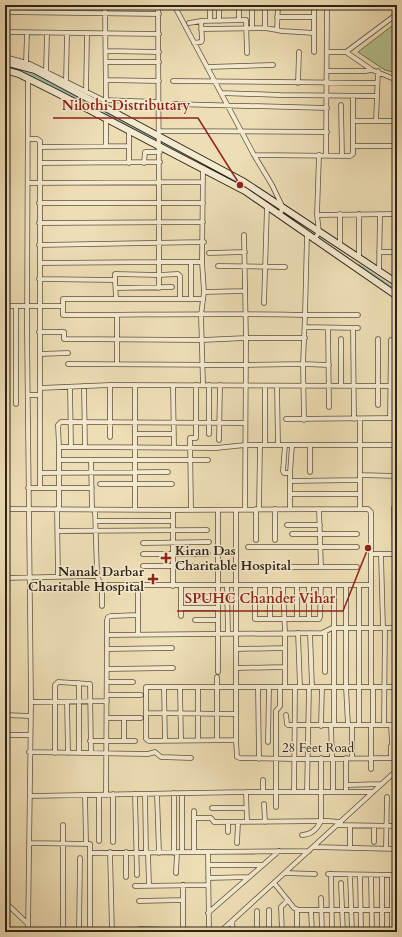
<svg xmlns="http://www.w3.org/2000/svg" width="402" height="937" font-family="Cardo,serif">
	<rect width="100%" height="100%" fill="#eedeb5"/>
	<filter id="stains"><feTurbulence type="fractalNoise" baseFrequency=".005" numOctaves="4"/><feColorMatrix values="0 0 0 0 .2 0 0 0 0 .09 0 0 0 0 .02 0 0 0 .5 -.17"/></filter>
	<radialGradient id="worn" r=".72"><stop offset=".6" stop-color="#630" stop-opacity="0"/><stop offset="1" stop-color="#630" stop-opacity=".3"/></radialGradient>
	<path fill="#b5c290" stroke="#727254" d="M397,22v51l-12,-3 -27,-18z"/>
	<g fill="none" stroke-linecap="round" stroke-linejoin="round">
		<path stroke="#99bcad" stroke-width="4" d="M5,66l24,7 214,114
			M359,266l38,26"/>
		<defs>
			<path id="street" d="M174,5l80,150 18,30 11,23 -4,7
				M239,5v15
				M278,5l-1,25 5,1 32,2
				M5,12l154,2
				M277,17h37
				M210,21v-16
				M219,21v-16
				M189,23l12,-2
				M252,28v-23
				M265,28v-23
				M201,29l64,-1 12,2
				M5,32l154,2
				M194,43l7,-1 1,-2 -1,-19 45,-1 1,33
				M106,51l53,1
				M314,52v-47
				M327,52h19l51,-38
				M346,52l26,18 25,10
				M5,57l25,7 73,36 56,2
				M106,62h53
				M26,63l1,-30
				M207,67l66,-2
				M327,71h38l7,-1
				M46,72l1,-39
				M28,78l-1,251 4,373 -3,230
				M106,80l53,1
				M173,81l204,2
				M66,82l1,-48
				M298,83l1,-31
				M86,92l1,-58
				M221,93l59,2 97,1
				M353,96v25
				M104,102l2,-1 -1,-96
				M174,104l153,4
				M341,105l1,51
				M106,119v27
				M376,121l2,-50
				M129,131v32
				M160,131l167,1
				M28,139h9l3,2v347
				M353,146h44
				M40,147l89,-1
				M254,155l96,1 3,-2v-33h43
				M326,155l1,-150
				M40,163l120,-1
				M144,163l1,-11h15
				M28,183l175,-1
				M39,203h120l-1,-198
				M340,214v31
				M317,215l80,-1
				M39,223l164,-1
				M244,235l2,103 -1,171
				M314,240l5,-8 -2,-17 2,-60
				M39,245l165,-3
				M379,252h18
				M209,253l36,-1
				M359,258v-44
				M191,262v37
				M40,263l119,-1v-59h44
				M218,266l67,1
				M379,272l1,-58
				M39,279l76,1v-6l44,1 19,-1 2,2v23
				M115,280l1,19h-53v16c80,0 161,-2 242,0l2,-80
				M116,288l56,-1
				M159,288v-26h43
				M204,292l41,-1
				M116,299h87
				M264,303l3,-97
				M5,306h58
				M16,306v98
				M305,327l53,1
				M328,328l1,79
				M353,328l1,91
				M39,332h25v7l138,1 44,-2h59
				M378,339v66
				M40,354l28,-1
				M117,363v-48
				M68,364l177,1 58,-1 26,1
				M135,385v125
				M173,385l1,62
				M203,385l-2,-70 3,-23 -2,-30 1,-94
				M209,385v49
				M277,386l1,59
				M341,386v-47
				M70,387l1,60
				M40,388l70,-3 287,1
				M28,395h12
				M390,418l1,-78
				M286,419l111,-1
				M360,419v56
				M304,420l-1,-56 2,-49h53
				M135,434h39
				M110,437v-52
				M219,440l1,-55
				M265,445v-59
				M285,445l-2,26 1,2h6v36
				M59,447l-1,-22 3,-3 184,1
				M85,447l131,1 29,-3h152
				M59,460h149
				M91,460l1,50
				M310,472v-27
				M40,473l128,-1
				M290,473l2,-28
				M290,481l70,-1
				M100,484h72
				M28,488h64
				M290,494h70
				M394,508l1,69h2
				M5,509l168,1 187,-1v-34l37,1
				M57,509l1,68
				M59,509v-62h26l-1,-61
				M256,509v31
				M259,509l1,-64
				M319,509l2,58
				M360,509h8l3,3v175
				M173,510v76
				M191,510l-1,-72h6v-53
				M236,510v230l1,17 3,1 54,1 103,-1
				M96,521h77
				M287,525h33
				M58,531l149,-1
				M292,534h65
				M275,540v-31
				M143,543l66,-1
				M248,547h109
				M143,554h65
				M374,554h23
				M381,554l2,74
				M143,566h66
				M256,567h101
				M96,575l5,9 4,1h266
				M395,577l1,51
				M5,578l90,-2 2,-3 -2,-63
				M138,585v50
				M270,585v34
				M283,585l2,48v54
				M297,585v34
				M309,585v34
				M346,585v102l2,38
				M227,586l1,48
				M255,586v33h64l1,-2 1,-32
				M191,597h27
				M102,606v-22
				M181,608v-22
				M181,616v-8h37
				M195,620h23
				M298,633l2,54
				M310,633l2,54
				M107,635l215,-2 10,-5h65
				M107,649l65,-1
				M236,649l49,-1
				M236,668l49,-1
				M107,669l66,-1
				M218,672v-162
				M325,672v-40
				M217,677v63
				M107,682h26
				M79,683v70
				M164,687l1,54
				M180,687l1,53
				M258,687l1,72
				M107,695h34
				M31,702l76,-1
				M67,702l1,51
				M146,713l90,1
				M5,715l25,1
				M286,715l1,9 1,1h109
				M107,718h34
				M331,725l1,33
				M334,725v-140
				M352,725v33
				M359,725v-140
				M371,725v44
				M373,725v-38
				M384,725l1,-97
				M391,725l1,18
				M397,725v-39
				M321,726l1,-39
				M5,735h24
				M198,740v-53
				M236,740l-87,1 -3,-2v-52h251
				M90,741h45
				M124,741v-23
				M268,742l1,-55
				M29,752l119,2 7,-2 6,5 30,1
				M55,753v-68l3,-3 32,2 1,69
				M346,758v34
				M391,758v-12
				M263,780v12
				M346,785l35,-1
				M246,792l1,30
				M294,792l1,-105
				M307,792l2,-105
				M333,792v-34
				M174,793v60
				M182,793v59
				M135,794l2,81
				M145,794l1,59
				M157,794l2,59
				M85,795l1,48
				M99,795v46
				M106,795l1,-175 1,-3 3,-1 27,-1
				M30,796l216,-4h127
				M264,804l1,18
				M276,807v-96l4,-5v-19
				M212,808h34
				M194,811v41
				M194,818h17l3,4 114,-1 13,1
				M63,825v107
				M337,825l60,1
				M374,826v16
				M228,832v-10
				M302,835c9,0 15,-6 19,-14v-63
				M113,842v-48
				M29,843l61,1v88
				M237,843l1,-20
				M314,847l83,2
				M350,848v-22
				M386,848l1,-51
				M110,852l2,80
				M208,852l1,80
				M90,853l219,-2
				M148,853l1,32
				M208,865h55
				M176,873l1,-20
				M285,873l30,1
				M328,874l69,1
				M331,874l1,58
				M350,875l2,57
				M360,875l1,57
				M371,875l1,57
				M382,875v57
				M392,875v57
				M126,877v-25
				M208,878l41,-1
				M274,883l20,25 5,2h98
				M341,883l2,49
				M135,886l73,-1
				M321,898l1,34
				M139,901l44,-1
				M5,902l23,22
				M269,910v22
				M257,911v21
				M311,911l1,21
				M208,913l71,-62
				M232,921l1,11
				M6,932v-29
				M79,932l1,-74
				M137,932l3,-3 31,1 1,2
				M183,932v-47
				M220,932l177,-162
				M282,932l-1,-25 7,-7
				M297,932v-22"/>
			<path id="secondary" d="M5,62l30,8 209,112 153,101
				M5,70l14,4 38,19 188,98 152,105"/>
		</defs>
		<use href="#street" stroke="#5e513e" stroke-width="5.5"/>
		<use href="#secondary" stroke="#2e2217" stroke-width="8"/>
		<use href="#street" stroke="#f4eacf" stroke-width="4"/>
		<use href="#secondary" stroke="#f4eacf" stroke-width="6"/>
	</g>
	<g fill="#8f2418" stroke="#f4eacf" stroke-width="1.5">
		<path d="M164 552h4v4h4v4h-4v4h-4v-4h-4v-4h4z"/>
		<path d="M151 573h4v4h4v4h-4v4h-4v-4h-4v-4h4z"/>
	</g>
	<g text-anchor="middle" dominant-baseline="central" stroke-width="3" stroke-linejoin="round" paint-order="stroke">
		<g font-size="13" font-weight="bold" fill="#2e2217" stroke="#f4eacf" text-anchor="start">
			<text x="175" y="551">Kiran Das<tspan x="175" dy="15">Charitable Hospital</tspan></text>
			<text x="144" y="572" text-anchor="end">Nanak Darbar<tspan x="144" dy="15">Charitable Hospital</tspan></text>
		</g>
		<g font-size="13" fill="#2e2217" stroke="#f4eacf">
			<text x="318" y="748">28 Feet Road</text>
		</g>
	</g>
	<path fill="none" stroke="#8f2418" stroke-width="1.5" d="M240 185L198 118H53M368 548L343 611H177"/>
	<g fill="#8f2418" stroke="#f4eacf" stroke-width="1.5">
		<circle cx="240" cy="185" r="4"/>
		<circle cx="368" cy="548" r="4"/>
	</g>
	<g font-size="14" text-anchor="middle" font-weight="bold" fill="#8f2418" stroke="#f4eacf" stroke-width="3" stroke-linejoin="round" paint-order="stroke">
		<text x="126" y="110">Nilothi Distributary</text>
		<text x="260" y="603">SPUHC Chander Vihar</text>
	</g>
	<rect width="402" height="937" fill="none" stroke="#eedeb5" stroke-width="20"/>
	<rect x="6" y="6" width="390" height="925" fill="none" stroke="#2e2217" stroke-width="2"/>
	<rect x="10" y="10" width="382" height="917" fill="none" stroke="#2e2217"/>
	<rect width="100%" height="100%" filter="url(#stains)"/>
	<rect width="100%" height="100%" fill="url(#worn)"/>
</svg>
